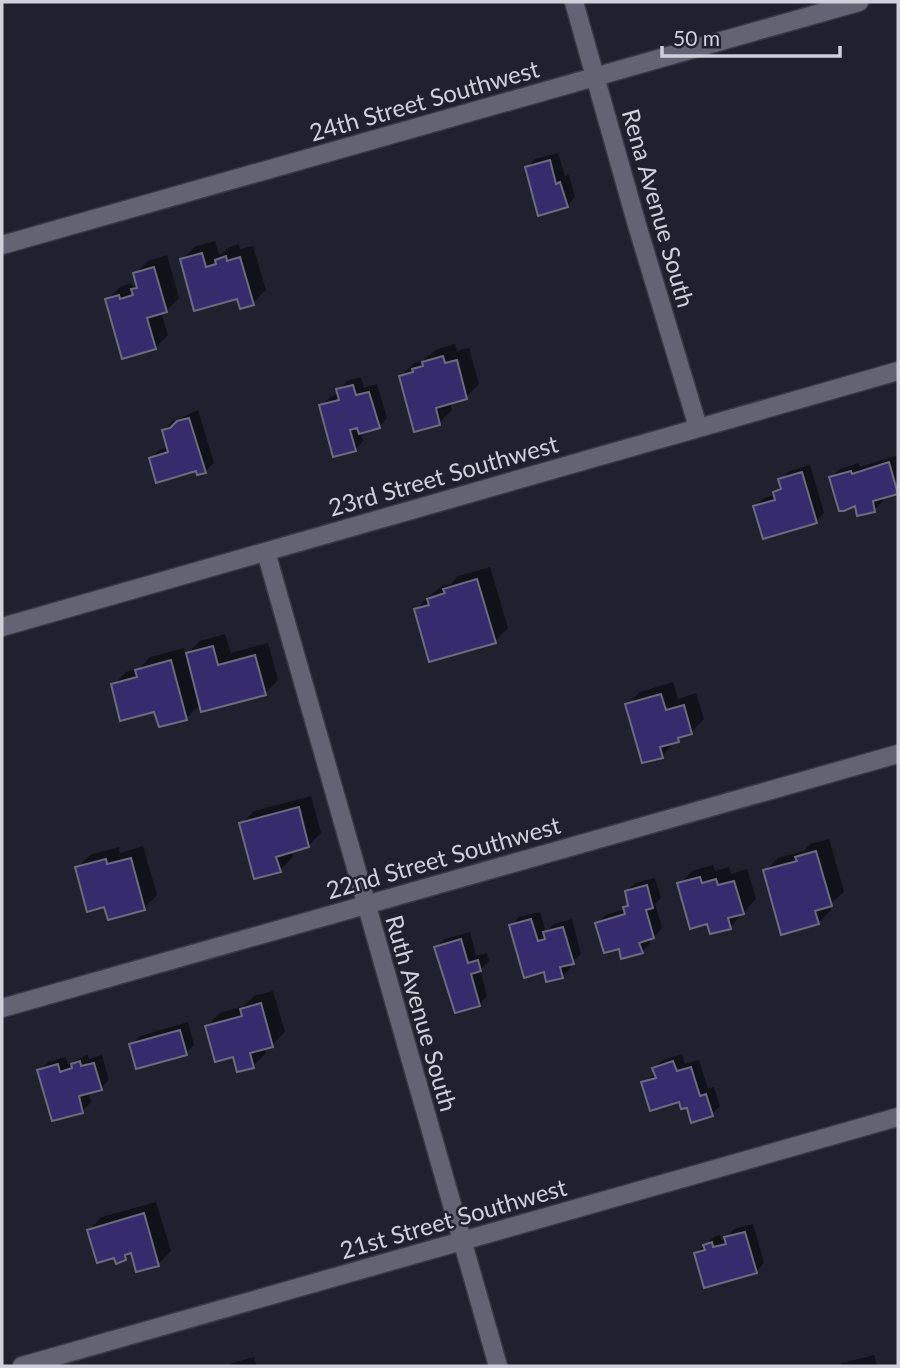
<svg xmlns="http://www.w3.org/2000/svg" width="900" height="1368" font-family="Lato,sans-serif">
	<rect width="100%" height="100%" fill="#21202f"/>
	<path fill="#0007" d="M558,153l7,23 4,-1 6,22 -8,9 -41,-38 9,-9z
		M215,241l4,14 11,-8 9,-3 1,5 13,-3 13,44 -13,13 -15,-6 -56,-37 12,-13z
		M167,255l12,43 -13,13 -5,1 7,23 -13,13 -48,-48 13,-13 11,-4 2,4 3,-1 2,-2 -3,-10 13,-13z
		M455,344l2,7 12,-3 10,36 -13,13 -16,5 2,8 -13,13 -38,-47 13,-13 8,-2 15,-12z
		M361,377l3,11 13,-4 10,34 -8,9 -18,5 2,9 -8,9 -34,-44 9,-9 9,-3 -1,-4 9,-9z
		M198,410l16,53 -9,8 -54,-13 8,-8 10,-3 -5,-16 8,-9z
		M898,455v37l-16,5 1,4 -9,9 -18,-6 -25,-27 9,-8 19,-6 1,4z
		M810,465l14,48 -8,8 -61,-14 9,-9 11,-3v-3l7,-7 -2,-5 9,-9z
		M490,567l18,61 -13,13 -79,-32 13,-13 13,-10 9,-2 7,-8z
		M225,634l6,19 37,-10 10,37 -13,13 -64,11 -15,14 -30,-8 -43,-25 13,-13 14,-4 10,-11 34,-9 2,7 14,-14z
		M673,682l5,17 18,-6 8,26 -13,13 -17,10 -12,14 -35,-51 13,-13z
		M311,796l10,37 -13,13 -17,5 2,6 -13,13 -39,-46 13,-13z
		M829,839l15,53 -15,13 2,5 -13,13 -53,-52 13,-13 26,-7 6,-7z
		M143,846l14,49 -13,13 -39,-3 -28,-37 13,-13 29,-8 1,6z
		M713,865l2,6 14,-4 2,7 16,-5 9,30 -26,28 -22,-5 -29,-38 13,-13z
		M655,878l6,20 -6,5 7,25 -8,9 -5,1 1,5 -8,9 -22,-5 -23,-24 9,-8 19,-6 4,-6 -2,-11 8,-9z
		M540,912l6,20 8,-8 18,-5 9,35 -11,9 1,5 -9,8 -17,-6 -34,-44 8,-9z
		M470,932l6,24 11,-3 2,8 -9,9 7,26 -8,9 -43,-58 9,-8z
		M273,991l12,41 -13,13 -8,2 2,6 -13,13 -46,-40 13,-13 24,-7 10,-10z
		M188,1022l6,23 -8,8 -55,-8 9,-9z
		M88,1054l1,5 13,-4 7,25 -8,8 -13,4 3,10 -9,9 -43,-40 9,-9 18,-5 2,8z
		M682,1054l3,10 14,-4 9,29 6,-2 6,19 -8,8 -24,-8 -8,-6 -37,-17 13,-10 -2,-5 9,-8z
		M156,1202l15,49 -13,13 -26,-12 -7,7 -10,-3 -26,-26 13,-13z
		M753,1224l11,39 -8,9 -60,-19 18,-16 6,-2 1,5 5,-1 8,-10z
		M874,1355l3,11h-38l3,-3z
		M254,1357l3,9h-28l3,-3z"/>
	<path fill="#362b6c" stroke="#6c6b7d" stroke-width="2" d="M550,160l6,24 4,-2 8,25 -30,9 -13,-49z
		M202,253l4,14 10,-3 -1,-4 11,-4 1,5 13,-4 14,48 -14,4 -3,-10 -43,12 -14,-52z
		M154,267l13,45 -20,6 9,31 -34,10 -17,-60 14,-4 1,4 13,-4 -2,-6 6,-1 -4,-15z
		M443,356l2,7 12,-3 10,39 -31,9 4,17 -26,7 -15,-56 14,-4 -1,-3 11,-3 -1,-4z
		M353,385l3,10 13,-3 11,36 -21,6 -2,-6 -7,2 6,21 -23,6 -14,-52 20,-5 -3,-11z
		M189,418l17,55 -9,2 -1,-4 -40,12 -7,-25 19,-6 -6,-22 8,-2 7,-7z
		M889,462l9,32 -25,7 2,11 -18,4 -2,-10 -11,5h-5l-10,-34 22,-6 1,3z
		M802,472l15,51 -54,16 -10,-33 22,-6 -2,-8 8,-3 -3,-10z
		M477,579l19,64 -67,19 -15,-53 15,-4 -2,-6 18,-6 -2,-4z
		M213,646l5,19 37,-10 11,40 -65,17 -15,-59z
		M171,660l16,60 -28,7 -5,-15 -34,9 -9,-37 26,-7 -2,-7z
		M661,694l5,16 18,-5 8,29 -14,4 1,4 -19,5 3,11 -21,5 -17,-59z
		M299,807l10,40 -33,10 5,15 -27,7 -15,-56z
		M816,851l16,55 -17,5 4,13 -38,11 -18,-65 34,-9 -2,-4z
		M131,858l14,52 -37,10 -4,-13 -17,5 -12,-45 31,-8 1,5z
		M700,877l2,6 14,-4 2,6 16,-4 10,33 -16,4 3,11 -21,5 -3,-10 -17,5 -13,-46z
		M647,885l6,23 -7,2 8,28 -15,5 4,10 -22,6 -2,-10 -15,4 -9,-30 30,-9 -2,-7 5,-1 -3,-15z
		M531,919l7,22 7,-2 -2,-7 20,-5 11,37 -14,3 3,11 -17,4 -2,-10 -20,6 -15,-53z
		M461,939l7,24 10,-3 3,11 -10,3 9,32 -25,7 -21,-66z
		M261,1003l12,44 -23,6 4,15 -17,4 -4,-15 -18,5 -10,-36 37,-10 -2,-7z
		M180,1030l7,25 -51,14 -7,-25z
		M80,1061l1,5 13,-3 8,27 -23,6 4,17 -31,8 -15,-51 21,-6 2,8 12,-4 -1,-4z
		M673,1061l4,10 14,-4 9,29 6,-2 7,22 -22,7 -4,-15 -6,1 -2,-7 -29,9 -9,-29 15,-4 -4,-10z
		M144,1213l15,53 -23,6 -5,-19 -6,2 1,5 -10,4 -2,-6 -17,5 -10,-33z
		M745,1232l12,41 -53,15 -10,-35 11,-3 -2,-5 9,-3 1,5 13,-3 -2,-7z"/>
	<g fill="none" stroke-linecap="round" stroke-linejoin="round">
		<defs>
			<path id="minor" d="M574,2l63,223 61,202
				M2,245l857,-243
				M266,552l232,814
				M2,1008l896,-254
				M22,1366l876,-249"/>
			<path id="tertiary" d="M2,627l896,-256"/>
		</defs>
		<use href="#minor" stroke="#3a3a46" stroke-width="21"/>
		<use href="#tertiary" stroke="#3a3a46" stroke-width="21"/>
		<use href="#minor" stroke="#646374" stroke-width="18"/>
		<use href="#tertiary" stroke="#646374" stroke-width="18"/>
	</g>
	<g text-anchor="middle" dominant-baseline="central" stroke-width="5" stroke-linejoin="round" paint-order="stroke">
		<g font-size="24" fill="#d0d0da" stroke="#21202f">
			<text transform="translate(424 100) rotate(-16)">24th Street Southwest</text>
			<text transform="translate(659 208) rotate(74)">Rena Avenue South</text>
			<text transform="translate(443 475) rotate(-16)">23rd Street Southwest</text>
			<text transform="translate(443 857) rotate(-16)">22nd Street Southwest</text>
			<text transform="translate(422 1013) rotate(74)">Ruth Avenue South</text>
			<text transform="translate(453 1218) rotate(-16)">21st Street Southwest</text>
		</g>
	</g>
	<rect width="900" height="1368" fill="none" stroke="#d0d0da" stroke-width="7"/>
	<path d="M662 46v10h178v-10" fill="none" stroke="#d0d0da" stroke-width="3.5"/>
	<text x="673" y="46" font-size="21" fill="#d0d0da" stroke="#21202f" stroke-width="5" paint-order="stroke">50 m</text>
</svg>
